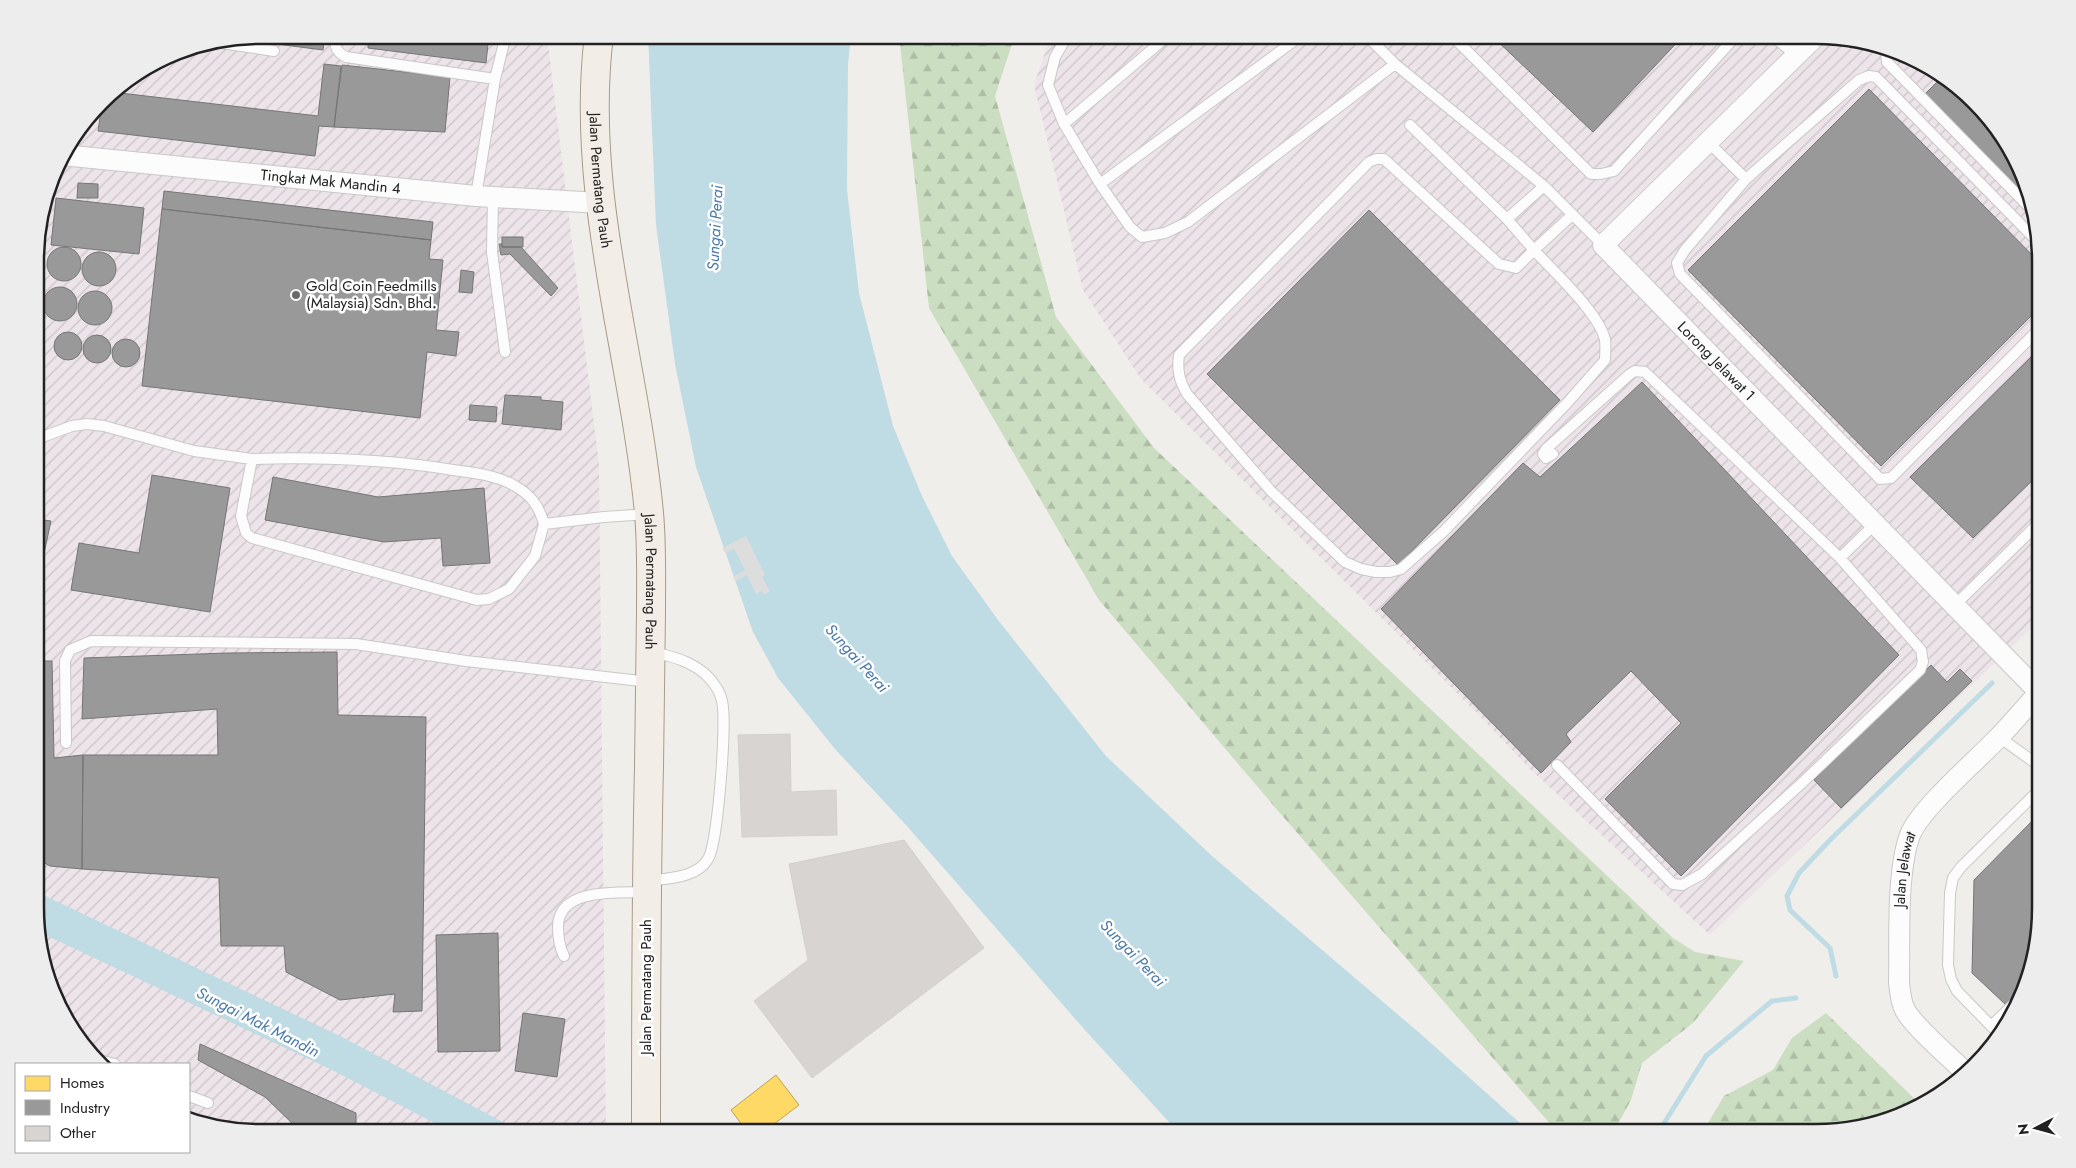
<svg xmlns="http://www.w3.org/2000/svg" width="2076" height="1168" font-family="Jost,sans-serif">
	<defs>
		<pattern id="industrial-furrows" width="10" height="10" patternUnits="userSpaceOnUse" patternTransform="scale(1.25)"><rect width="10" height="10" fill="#ede4e9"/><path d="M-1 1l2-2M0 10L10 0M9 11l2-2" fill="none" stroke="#cbc3c8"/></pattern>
		<pattern id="forest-firs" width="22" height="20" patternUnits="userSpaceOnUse" patternTransform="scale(1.25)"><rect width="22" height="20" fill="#cbdec1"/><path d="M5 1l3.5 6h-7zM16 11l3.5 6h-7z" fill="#aebea6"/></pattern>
	</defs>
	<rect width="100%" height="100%" fill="#f0eeeb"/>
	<path fill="url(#industrial-furrows)" d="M260,35h287l52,430 7,668h-346l-58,-8 -13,-5v-56h-83l-33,-31 -36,-96v-706l21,-71 53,-69 63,-39z
		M1051,35h765l59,8 53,22 75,70 26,53 11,57 1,374 -331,316 -179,-165 -55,-58 -335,-333 -58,-89 -49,-205z"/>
	<path fill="url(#forest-firs)" d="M899,35h116l-20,61 61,221 98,131 519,490 22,14 49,9 -51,62 -51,40 -11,37 -18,33h-55l-285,-328 -174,-205 -170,-292z
		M1826,1013l95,92 -90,28h-129l22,-37 49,-26 19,-32z"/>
	<path fill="#bfdbe3" d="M648,35h203l-3,29 -1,126 12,103 34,133 29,70 30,60 46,64 108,136 106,100 211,180 108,97h-352l-95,-104 -178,-204 -71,-76 -57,-71 -25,-46 -57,-165 -21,-103 -19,-139z
		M37,892l307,146 179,95h-69l-124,-64 -293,-138z"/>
	<path fill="#dedddd" d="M746,536l19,39 -3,2 8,15 -6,2 -2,-3 -6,3 -9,-19 -12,6 -2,-4 12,-7 -11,-21 -9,4 -3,-5z"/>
	<path fill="#ffd966" stroke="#bda252" d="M776,1075l23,30 -37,28h-14l-17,-23z"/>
	<path fill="#999" stroke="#757575" d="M260,35h65l-2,15 -85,-11z
		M369,35h120l-3,28 -118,-15z
		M1491,35h193l-91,97z
		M324,64l17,2 -7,61 -15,-1 -4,30 -217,-25 4,-27 9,-13 10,-6 -1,8 198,23z
		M342,65l108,12 -5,55 -111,-5z
		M1942,77l61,58 26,53 3,15 -107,-109z
		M1869,89l171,174v44l-159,159 -193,-196z
		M78,183l20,1v14h-21z
		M164,191l269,31 -2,18 -269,-31z
		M56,198l88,10 -5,46 -88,-9z
		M162,209l269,31 -2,19 14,1 -7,70 23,2 -3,24 -29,-4 -7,66 -278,-32z
		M1369,210l191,190 -162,165 -191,-191z
		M502,237h21v10h-21z
		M499,244h3v3h19l37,41 -7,8 -41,-42 -9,1z
		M47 264a17 17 0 1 1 34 0a17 17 0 1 1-34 0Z
		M82 269a17 17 0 1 1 34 0a17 17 0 1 1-34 0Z
		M461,270l13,2 -2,21 -13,-1z
		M43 304a17 17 0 1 1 34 0a17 17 0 1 1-34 0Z
		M78 308a17 17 0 1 1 34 0a17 17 0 1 1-34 0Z
		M54 346a14 14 0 1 1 28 0a14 14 0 1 1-28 0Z
		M83 349a14 14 0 1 1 28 0a14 14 0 1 1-28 0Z
		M112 353a14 14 0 1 1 28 0a14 14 0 1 1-28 0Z
		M2031,357l10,9v106l-68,66 -63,-61z
		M1642,382l257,273 -218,221 -76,-77 76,-76 -50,-52 -65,63 5,8 -30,31 -160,-164 142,-146 17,14z
		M505,395l36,2v3l22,2 -2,28 -59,-6z
		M470,405l27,2 -1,15 -27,-2z
		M152,475l78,13 -20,124 -139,-22 8,-47 60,10z
		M273,477l105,20 106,-9 6,75 -47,3 -2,-28 -57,4 -119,-22z
		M37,519l14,2 -8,37 -6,-1z
		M337,652l1,63 88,2 -4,294 -29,1 2,-18 -55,6 -54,-28 -2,-26h-63l-2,-68 -137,-9 1,-114h135l-1,-46 -135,10 2,-61 143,-5z
		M37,661h15l2,97 29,-3 -1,114 -32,-3 -13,-7z
		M1931,665l16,17 13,-13 12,12 -131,127 -27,-28z
		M2041,812v111l-21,69 -14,13 -34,-32 2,-93z
		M498,933l2,118 -62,1 -2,-117z
		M523,1013l42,6 -8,58 -42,-6z
		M200,1044l156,69v20h-96l-14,-2 52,-2 -33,-32 -67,-37z"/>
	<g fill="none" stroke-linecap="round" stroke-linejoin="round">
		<path stroke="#bfdbe3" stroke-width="5" d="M2036,640l5,-5
			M1836,976l-6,-28 -40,-38 -3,-14 12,-23 32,-34 161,-156
			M1658,1133l48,-77 66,-55 24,-3"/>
	</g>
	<path fill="#d7d4d2" stroke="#d3d0cc" d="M790,734l1,58 45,-2 1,45 -95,2 -4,-102z
		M904,840l80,108 -172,130 -58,-77 54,-41 -19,-96z"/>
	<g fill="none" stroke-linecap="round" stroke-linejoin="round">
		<defs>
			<path id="lane" d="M336,35c-2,11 0,17 10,22l149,22
				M1302,35l-202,149 30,43 12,10 23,-4 23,-11 207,-158
				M1366,35l29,29 149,122 59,59
				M1451,35l140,139h10l13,-3 123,-136
				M1771,35l25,20
				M221,43l53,8
				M1888,48l-2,6 1,8 147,150
				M1064,124l-16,-39 7,-28 13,-22
				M1410,125l97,94 27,31 -18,18 -17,-4 -115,-105h-8l-7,3 -190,193c-2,15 0,25 8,39l84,97 74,71 16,7 15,3h14l11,-3 43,-38 124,-129 37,-42c0,-6 1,-14 0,-20 -5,-26 -52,-69 -71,-90l38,-35
				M1708,142l38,37 113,-99 10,-4 7,1 164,167
				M1746,179l-61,71 -8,13 3,11 200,205 11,-1 149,-150
				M1100,184l-36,-60 105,-89
				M476,196l19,-117 11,-44
				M493,197l-1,55 13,100
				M1507,219l37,-33
				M37,439l35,-13 15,-2 17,2 90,25 58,8 -11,57 5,17 6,5 225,62 12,-1 20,-10 26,-33 9,-32 60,-7 44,-3
				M1553,454l-7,4 -3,-4 3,-5 84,-75 5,-3 10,1 195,186
				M252,459c68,-2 134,0 201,11 21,3 44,5 62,16 16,9 24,20 29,38
				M1954,606l87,-85
				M1999,737l42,30
				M66,743l-1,-82 5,-11 21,-9 265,3 110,17 183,21
				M1557,765l116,119 9,1 20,-11 101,-92 117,-112 3,-8 -2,-12 -81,-92 35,-34
				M649,881c19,-3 48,-3 59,-22 10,-15 19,-138 14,-158 -1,-4 -3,-10 -6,-14 -14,-23 -40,-30 -64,-35
				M564,956c-5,-10 -6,-19 -6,-30 1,-39 61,-33 87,-34
				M1991,1026l26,-25
				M2000,1035l-43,-44 -6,-12 -3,-14 2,-72 3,-15 8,-11 80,-79
				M103,1061l12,3
				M189,1096l19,7
				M846,1131l2,2"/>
			<g id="street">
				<path id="s1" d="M1817,35l-214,210 436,447"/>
				<path id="s2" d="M62,155l414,41 125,7"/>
				<path id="s3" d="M1967,1074c-16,-16 -52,-46 -62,-64 -4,-8 -5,-17 -6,-27 1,-41 -3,-110 11,-148 11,-27 65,-73 87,-96 15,-15 29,-33 44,-48"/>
			</g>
			<g id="primary">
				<path id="s4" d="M599,35c-20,160 35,319 50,478 3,33 2,66 2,99 -1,52 -1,104 -2,155 -3,122 -3,244 -3,366"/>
			</g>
		</defs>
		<use href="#lane" stroke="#c9c8c7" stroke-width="12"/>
		<use href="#street" stroke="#c9c8c7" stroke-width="22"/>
		<use href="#primary" stroke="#a79c86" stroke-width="30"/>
		<use href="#lane" stroke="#fdfcfc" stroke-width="10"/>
		<use href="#street" stroke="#fdfcfc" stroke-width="20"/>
		<use href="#primary" stroke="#f3ede7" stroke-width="28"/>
	</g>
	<circle fill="#6a6968" stroke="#fff" stroke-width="2" cx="296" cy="295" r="5"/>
	<g text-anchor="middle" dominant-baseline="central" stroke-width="5" stroke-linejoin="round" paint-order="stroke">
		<g font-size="15" fill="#222" stroke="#fff">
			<text stroke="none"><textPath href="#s4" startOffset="146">Jalan Permatang Pauh</textPath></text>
			<text stroke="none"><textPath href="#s2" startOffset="270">Tingkat Mak Mandin 4</textPath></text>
			<text stroke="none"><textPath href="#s1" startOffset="462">Lorong Jelawat 1</textPath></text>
			<text stroke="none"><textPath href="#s4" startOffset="551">Jalan Permatang Pauh</textPath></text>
			<text stroke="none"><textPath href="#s3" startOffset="231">Jalan Jelawat</textPath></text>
			<text transform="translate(646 987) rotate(-90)">Jalan Permatang Pauh</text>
		</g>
		<g font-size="15" fill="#222" stroke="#fff" text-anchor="start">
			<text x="306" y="286">Gold Coin Feedmills<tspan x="306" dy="17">(Malaysia) Sdn. Bhd.</tspan></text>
		</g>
		<g font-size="16" font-style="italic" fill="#4a7aab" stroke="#fff">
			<text transform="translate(715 228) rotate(-87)">Sungai Perai</text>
			<text transform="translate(857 658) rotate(48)">Sungai Perai</text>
			<text transform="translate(1133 953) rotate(46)">Sungai Perai</text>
			<text transform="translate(258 1022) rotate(27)">Sungai Mak Mandin</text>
		</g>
	</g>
	<path d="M0 0H2076V1168H0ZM260 44H1816A216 216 0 0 1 2032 260V908A216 216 0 0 1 1816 1124H260A216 216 0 0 1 44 908V260A216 216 0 0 1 260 44Z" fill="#ededed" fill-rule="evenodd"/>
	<path fill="none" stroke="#222" stroke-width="2.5" d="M260 44H1816A216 216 0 0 1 2032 260V908A216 216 0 0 1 1816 1124H260A216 216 0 0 1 44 908V260A216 216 0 0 1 260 44Z"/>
	<rect x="15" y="1063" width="175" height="90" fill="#ffffff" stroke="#a7a7a7"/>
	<rect x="25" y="1076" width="25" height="15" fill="#ffd966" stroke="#a7a7a7"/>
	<text x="60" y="1088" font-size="15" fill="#222222">Homes</text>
	<rect x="25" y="1100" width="25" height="15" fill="#999999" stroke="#a7a7a7"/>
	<text x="60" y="1113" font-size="15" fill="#222222">Industry</text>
	<rect x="25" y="1126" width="25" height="15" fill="#d7d4d2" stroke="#a7a7a7"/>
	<text x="60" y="1138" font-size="15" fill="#222222">Other</text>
	<g transform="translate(2036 1128) rotate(264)" stroke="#ffffff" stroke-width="4" paint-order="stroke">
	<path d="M0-4L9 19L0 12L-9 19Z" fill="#222222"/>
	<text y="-8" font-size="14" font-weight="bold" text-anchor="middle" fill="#222222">N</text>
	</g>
</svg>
